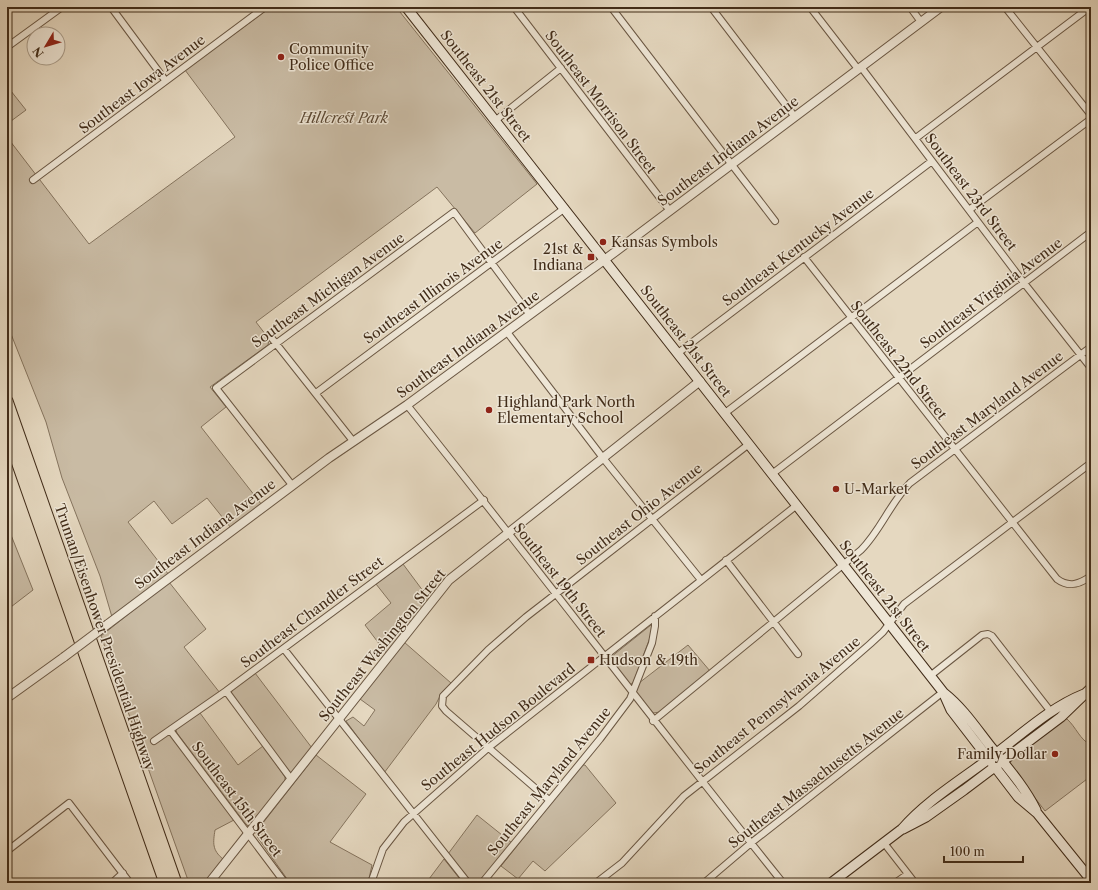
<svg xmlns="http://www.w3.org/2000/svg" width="1098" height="890" font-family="'Libre Caslon Text',serif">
	<rect width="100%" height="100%" fill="#e5d8c0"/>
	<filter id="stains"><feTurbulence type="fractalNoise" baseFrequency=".005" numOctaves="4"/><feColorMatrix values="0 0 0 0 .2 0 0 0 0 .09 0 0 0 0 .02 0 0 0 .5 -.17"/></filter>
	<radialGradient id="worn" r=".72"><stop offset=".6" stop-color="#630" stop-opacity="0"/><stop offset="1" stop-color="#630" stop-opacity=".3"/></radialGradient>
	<path fill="#c9bba4" stroke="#85745e" d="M271,7h125l141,177 -62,49 -38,-46 -181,135 13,17 -1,6 -58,42 16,20 -25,20 61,78 -31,23 -24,-30 -35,26 -18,-23 -26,21 41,53 -57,42 -12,-41 -38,-98 -16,-56 -39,-98v-187l82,107 146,-107 -50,-67z
		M7,86l19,24 -19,14z
		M7,525l26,65 -26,20z
		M403,564l26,35 -43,54 -21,-28 26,-22 -15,-19z
		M169,582l37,47 -22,18 36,46 -54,36 68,91 -19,10c-2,13 -3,20 8,29l-18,24h-16l-88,-247z
		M651,625l3,2 -21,56 -4,2 -17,-24 -1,-4z
		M404,642l47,41 -9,9 -6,12 -52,69 -38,-52 7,-4 11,9 11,-16 -15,-11z
		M688,645l22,26 -50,41 -7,1 -17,-19 -1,-3 4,-8z
		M255,673l57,75 -19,24 -3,1 -4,-3 -55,-77 2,-4z
		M200,713l38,52 25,-19 22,31v4l-34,45h-3l-3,-3 -68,-90 -1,-3 2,-3z
		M1064,719h3c9,8 13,21 24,26v31l-46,35 -33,-43 -2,-5 5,-7z
		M316,755l50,39 -36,48 42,23 -4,18h-78l-32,-45 -2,-5 3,-5z
		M582,765h3l31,38 -71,68 -12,-10 -15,18 -17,-13z
		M477,815l35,28 -33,40h-6l-25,-29z
		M444,859l19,24h-37z"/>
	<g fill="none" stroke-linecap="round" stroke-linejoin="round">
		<defs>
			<path id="minor" d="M111,7l54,73
				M514,7l156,204
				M611,7l164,214
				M711,7l84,110
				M810,7l48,62
				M910,7l11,15
				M1005,7l86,108
				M7,47l55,-40
				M861,67l163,216 67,85
				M496,120l65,-52
				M916,138l174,-131
				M33,180l232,-173
				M969,210l122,-91
				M804,257l253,322c12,9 23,5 34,-3
				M507,332l96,126 98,122
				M270,336l83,105
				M678,353l254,-192
				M316,393l249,-185
				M407,405c127,158 249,320 376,478
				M725,413l253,-191
				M772,474l319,-242
				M292,485l-76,-97 238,-176 76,103
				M726,560l72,94
				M284,649l184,234
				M930,676l52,-41 6,-1 4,2 59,76
				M226,691l65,88
				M653,721l208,-171c20,-20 29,-47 49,-67l181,-136
				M170,730l115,153
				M154,741l72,-50 258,-191
				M549,800l-103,-89 -4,-5 1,-10 45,-46 38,-33 223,-173
				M884,843l31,40
				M7,851l62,-48 61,80
				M112,883l11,-10
				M371,883l12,-34 21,-27 84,-74 309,-243
				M482,883l118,-144 30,-40 22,-56 3,-17v-10
				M596,883l26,-20 62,-67 115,-90 71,-62 13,-12 21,-28 187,-141
				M704,883l47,-40 192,-151
				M895,883l13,-9"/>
			<path id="tertiary" d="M108,624l221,-166 78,-53 208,-153 326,-245
				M7,698l57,-41
				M209,883l240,-303 251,-199"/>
			<path id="secondary" d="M406,7l537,685 8,18 44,57 23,30 19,16 54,67
				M944,693c19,15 32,35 47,54 16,20 33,39 45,63
				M903,829l23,-12 38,-27 97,-73 30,-29
				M831,883l71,-54c24,-28 59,-49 88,-71 30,-22 59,-50 94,-64"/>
			<path id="motorway" d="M7,401l169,482
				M7,433l158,450"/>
		</defs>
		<use href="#minor" stroke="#6a5743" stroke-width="8"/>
		<use href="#tertiary" stroke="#6a5743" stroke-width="10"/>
		<use href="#secondary" stroke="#412c19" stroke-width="11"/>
		<use href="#motorway" stroke="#412c19" stroke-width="13"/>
		<use href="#minor" stroke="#eee6d6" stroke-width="6"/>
		<use href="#tertiary" stroke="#eee6d6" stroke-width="8"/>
		<use href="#secondary" stroke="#eee6d6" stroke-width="9"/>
		<use href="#motorway" stroke="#e5d8c0" stroke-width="11"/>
		<defs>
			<path id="tertiary-bridge" d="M64,657l44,-33"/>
		</defs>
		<use href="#tertiary-bridge" stroke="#6a5743" stroke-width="10" stroke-linecap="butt"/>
		<use href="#tertiary-bridge" stroke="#eee6d6" stroke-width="8"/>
	</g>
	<g fill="#8f2418" stroke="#eee6d6" stroke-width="1.5">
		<circle cx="281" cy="57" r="4"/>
		<circle cx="603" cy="242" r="4"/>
		<rect x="587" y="253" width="8" height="8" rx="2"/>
		<circle cx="489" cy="410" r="4"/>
		<circle cx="836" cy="489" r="4"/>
		<rect x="587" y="656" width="8" height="8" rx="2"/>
		<circle cx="1055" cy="754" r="4"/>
	</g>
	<g text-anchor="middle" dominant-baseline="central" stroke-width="3" stroke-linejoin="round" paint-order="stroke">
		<g font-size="14" fill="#412c19" stroke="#eee6d6" text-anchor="start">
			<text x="289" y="49">Community<tspan x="289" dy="16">Police Office</tspan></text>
			<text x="611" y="242">Kansas Symbols</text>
			<text x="583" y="249" text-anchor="end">21st &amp;<tspan x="583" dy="16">Indiana</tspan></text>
			<text x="497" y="402">Highland Park North<tspan x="497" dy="16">Elementary School</tspan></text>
			<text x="844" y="489">U-Market</text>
			<text x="599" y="660">Hudson &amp; 19th</text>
			<text x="1047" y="754" text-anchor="end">Family Dollar</text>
		</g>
		<g font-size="14" fill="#412c19" stroke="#eee6d6">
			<text transform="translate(142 84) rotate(-37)">Southeast Iowa Avenue</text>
			<text transform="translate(486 86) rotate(52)">Southeast 21st Street</text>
			<text transform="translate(601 102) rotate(53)">Southeast Morrison Street</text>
			<text transform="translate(728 151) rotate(-37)">Southeast Indiana Avenue</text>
			<text transform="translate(971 192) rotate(53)">Southeast 23rd Street</text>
			<text transform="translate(798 247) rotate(-37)">Southeast Kentucky Avenue</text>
			<text transform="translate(328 290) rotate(-36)">Southeast Michigan Avenue</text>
			<text transform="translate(433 291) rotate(-36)">Southeast Illinois Avenue</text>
			<text transform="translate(991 293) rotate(-37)">Southeast Virginia Avenue</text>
			<text transform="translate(686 341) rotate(52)">Southeast 21st Street</text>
			<text transform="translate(468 344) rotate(-36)">Southeast Indiana Avenue</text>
			<text transform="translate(899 360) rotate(52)">Southeast 22nd Street</text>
			<text transform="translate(987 410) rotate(-37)">Southeast Maryland Avenue</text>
			<text transform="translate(639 514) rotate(-38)">Southeast Ohio Avenue</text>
			<text transform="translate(205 534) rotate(-37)">Southeast Indiana Avenue</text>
			<text transform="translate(560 580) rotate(52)">Southeast 19th Street</text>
			<text transform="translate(885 596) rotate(52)">Southeast 21st Street</text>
			<text transform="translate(312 612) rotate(-37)">Southeast Chandler Street</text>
			<text transform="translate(105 637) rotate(71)">Truman/Eisenhower Presidential Highway</text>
			<text transform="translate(382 645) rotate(-51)">Southeast Washington Street</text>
			<text transform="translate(777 705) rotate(-39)">Southeast Pennsylvania Avenue</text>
			<text transform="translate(498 727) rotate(-39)">Southeast Hudson Boulevard</text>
			<text transform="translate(816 778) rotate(-38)">Southeast Massachusetts Avenue</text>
			<text transform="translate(549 781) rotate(-51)">Southeast Maryland Avenue</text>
			<text transform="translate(237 799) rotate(53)">Southeast 15th Street</text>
		</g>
		<g font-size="14" font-style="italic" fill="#5c4935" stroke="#eee6d6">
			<text x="344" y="118">Hillcrest Park</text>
		</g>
	</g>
	<rect width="1098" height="890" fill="none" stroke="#e5d8c0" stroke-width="24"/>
	<rect x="8" y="8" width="1082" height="874" fill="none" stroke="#412c19" stroke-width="2"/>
	<rect x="12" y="12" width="1074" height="866" fill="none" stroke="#412c19"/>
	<g transform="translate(46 46) rotate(232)"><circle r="19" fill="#eee6d6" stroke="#a99c8a"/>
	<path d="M0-3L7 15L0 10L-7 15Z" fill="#8f2418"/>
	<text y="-6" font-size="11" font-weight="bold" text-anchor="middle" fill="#412c19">N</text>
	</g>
	<path d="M944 856v6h79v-6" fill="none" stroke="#412c19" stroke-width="2"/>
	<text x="950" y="856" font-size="12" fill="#412c19" stroke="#eee6d6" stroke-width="3" paint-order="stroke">100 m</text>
	<rect width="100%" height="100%" filter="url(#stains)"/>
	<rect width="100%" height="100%" fill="url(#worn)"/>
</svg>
